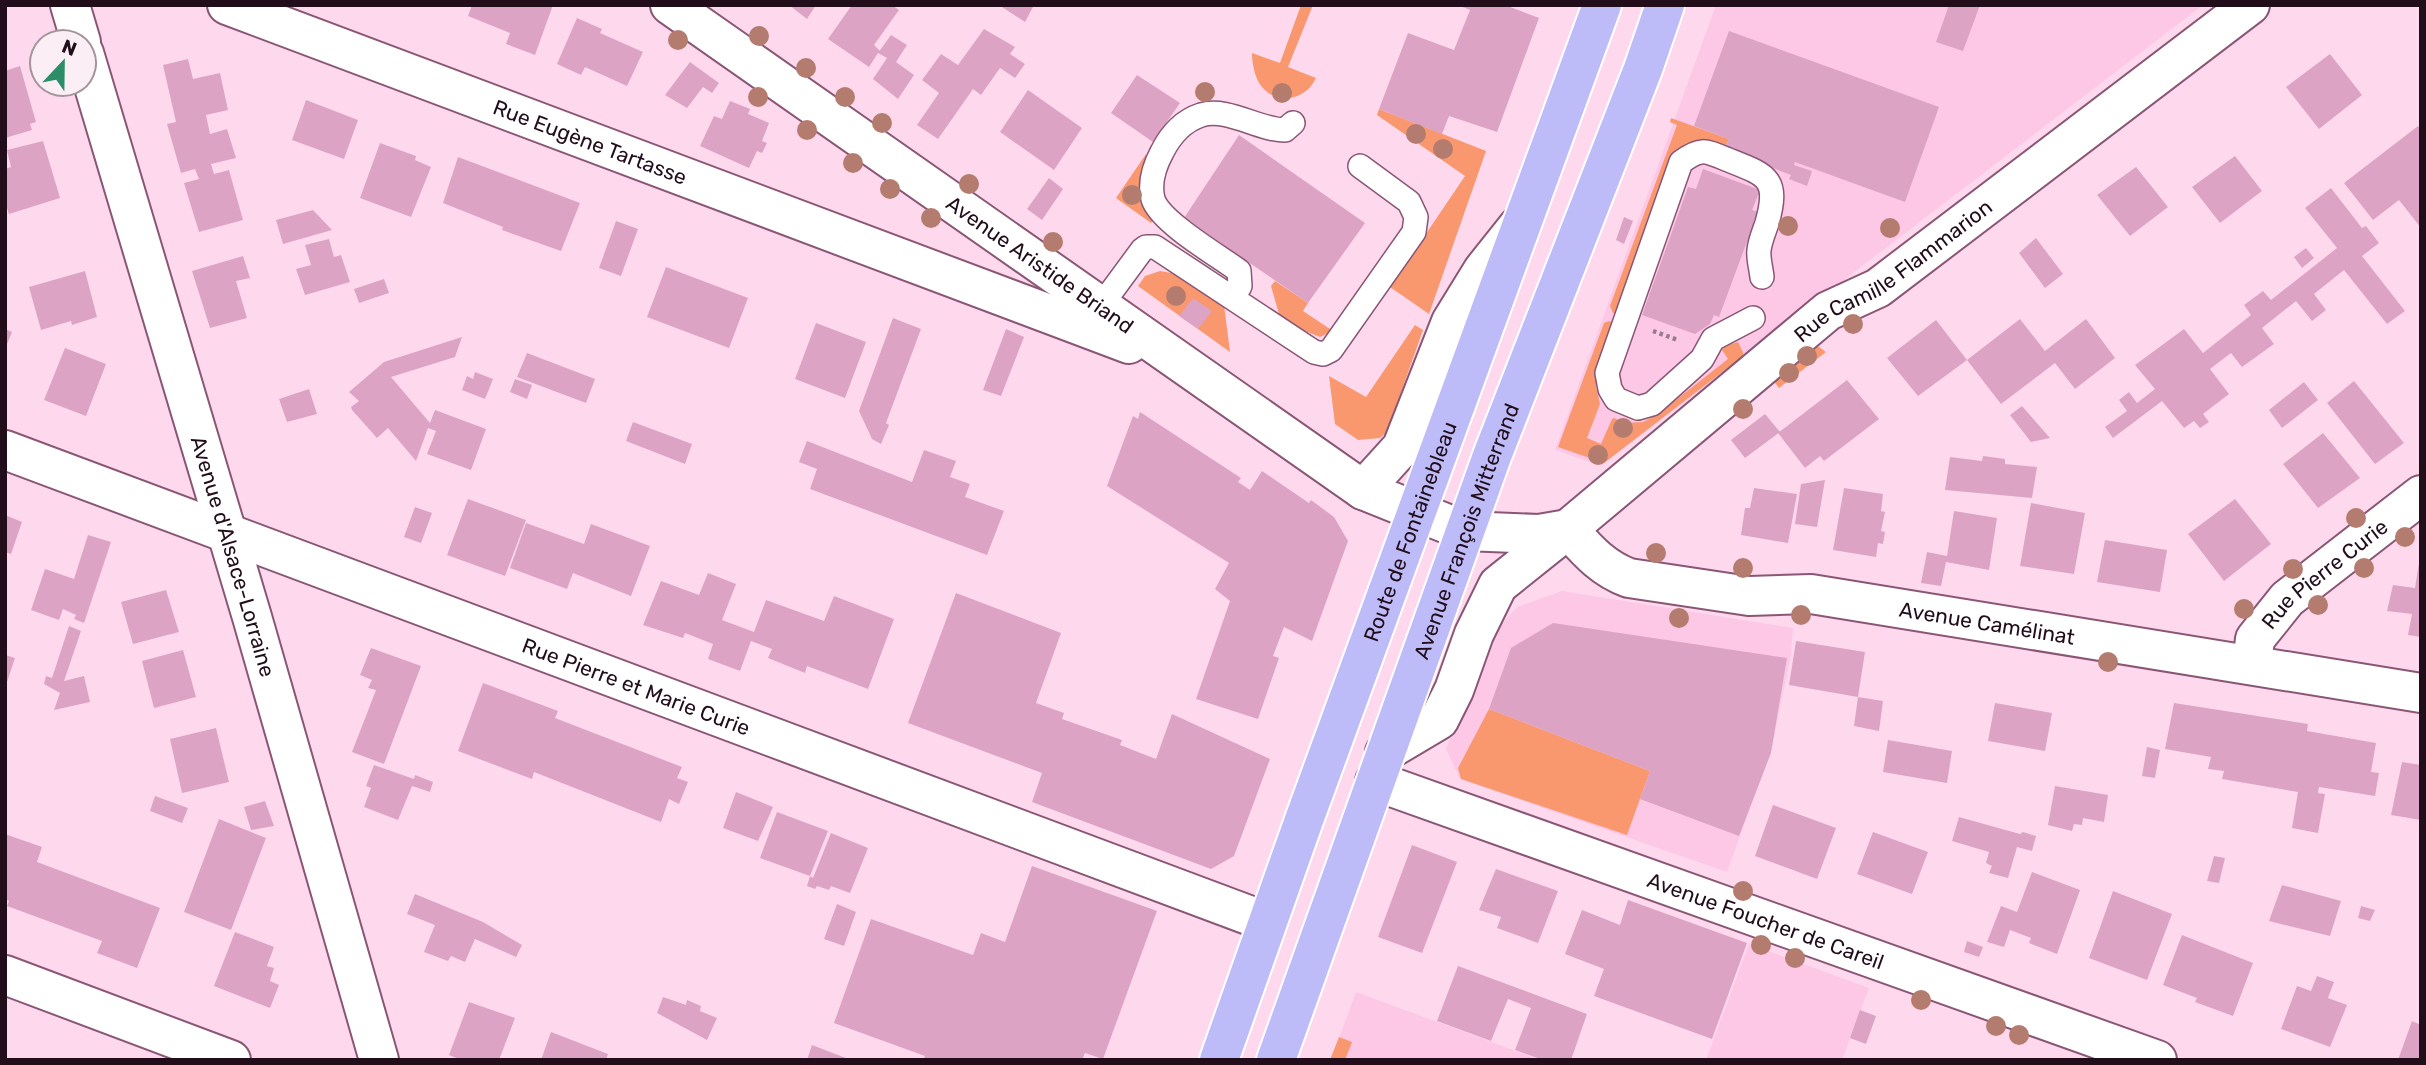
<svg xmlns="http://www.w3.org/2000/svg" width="2426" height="1065" font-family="Rubik,sans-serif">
	<rect width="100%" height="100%" fill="#fed9ee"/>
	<path fill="#fdc7e6" d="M1716,5h487l-602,461 -46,-16z
		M1562,591l231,37 -2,27 -20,95 -44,122 -267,-93 -14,-30 44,-112 27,-30z
		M1749,944l120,44 -27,72h-136z
		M1356,992l184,68h-209z"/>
	<path fill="#f9986e" d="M1301,5h12l-25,62 28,11c-11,24 -44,29 -58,3 -4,-8 -6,-19 -6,-28l28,10z
		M1379,109l107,42 -57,163 -39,-27 75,-111 -88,-61z
		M1671,118l58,21 -5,10 -22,-7 -84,172 -5,-1 -3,-7 67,-181 -7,-3z
		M1146,154l-4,26 12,39 -3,4 -35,-25z
		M1160,271l17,3 47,31 6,47 -92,-66 7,-10z
		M1275,281l33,22 -5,8 30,20 -13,6 -15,-6 -26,-17 -8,-28z
		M1609,321l5,2 -16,50 -2,13 4,18 -13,34 14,6 11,-25 2,-1 11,5 18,-1 15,-8 70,-55 -6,-9 2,-4 14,-4 5,10v4l-139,107 -46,-16 46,-124z
		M1415,325l8,5 -36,102 -7,6 -22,2 -23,-16 -6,-48 37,21z
		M1811,341l15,11 -47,36 -6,-8z
		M1489,709l161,62 -23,64 -166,-56 -3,-11z
		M1339,1037l13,5 -7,18h-15z"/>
	<path fill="#dda3c4" d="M472,5h81l-18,50 -29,-11 4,-11 -42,-17z
		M789,5h27l-9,14z
		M852,5h40l7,5 -25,35 6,6 -2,2 13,-18 16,10 -11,17 18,13 -16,24 -25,-20 14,-21 -9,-5 -9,14 -41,-28z
		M999,5h35l-9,17z
		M1458,5h47l34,13 -42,114 -48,-16 -7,18 -63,-25 29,-76 46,17 16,-40z
		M1949,5h31l-17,46 -27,-9z
		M577,18l25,11 -2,4 43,19 -16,34 -42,-19 -4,8 -24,-11z
		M984,29l31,18 -5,7 15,10 -10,14 -15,-10 -19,27 -8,-6 -35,50 -21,-14 22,-32 -17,-13 19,-26 17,11z
		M1729,31l210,76 -34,95 -110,-40 -1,3 18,6 -5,15 -18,-7 2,-4 -67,-26 5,-10 -35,-13z
		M2330,54l32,41 -43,34 -33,-42z
		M188,59l5,20 27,-6 8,37 -22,5 4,19 17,-5 9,29 -25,6 3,10 15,-4 14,50 -44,12 -15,-49 15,-4 -4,-10 -14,4 -14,-49 9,-2 -13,-57z
		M690,62l29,21 -7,10 -9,-6 -16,21 -22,-13z
		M20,66l16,56 -6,2 2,6 -27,8v-67z
		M1137,75l43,28 -27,39 -42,-29z
		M1028,90l54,38 -28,42 -54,-38z
		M306,100l52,20 -14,39 -52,-19z
		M730,101l20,8 -2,5 21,9 -7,18 5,2 -5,10 -5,-2 -8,17 -49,-22 14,-30 8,3z
		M2418,126l3,3v99l-22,-28 -26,20 -29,-37z
		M1239,135l126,88 -57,80 -124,-85z
		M43,141l17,57 -51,16 -4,-12v-33l6,-2 -4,-17z
		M380,143l36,13 -1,4 16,7 -20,50 -51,-19z
		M2235,156l27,35 -42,32 -28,-36z
		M458,157l122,46 -19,48 -59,-21 1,-3 -60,-24z
		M2136,167l32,40 -38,29 -33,-41z
		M1703,169l57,21 -8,20 6,2 -39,105 -5,-2 -4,9 -15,10 -53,-19 46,-128 8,2z
		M1049,178l14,11 -21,31 -15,-11z
		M2331,188l31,40 4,-2 13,17 -17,13 43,55 -18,13 -43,-54 -30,24 12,16 -14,11 -16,-20 -34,27 12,16 -32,23 -11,-14 -21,16 19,25 -26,20 6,8 -9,6 -6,-7 -10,7 -22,-27 -49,37 -8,-11 22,-16 -8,-11 10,-8 8,11 18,-14 -20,-24 49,-36 19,24 48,-38 -7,-10 19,-14 8,9 66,-52 -32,-40z
		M313,210l19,20 -49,14 -7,-24z
		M1624,217l9,4 -9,23 -8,-4z
		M616,221l22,8 -17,47 -22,-8z
		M2036,238l27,36 -18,14 -26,-35z
		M329,239l5,18 7,-2 9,27 -45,13 -9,-26 15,-4 -6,-20z
		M2306,248l8,10 -12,10 -8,-11z
		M243,256l7,22 -14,3 11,37 -37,10 -18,-57z
		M666,267l82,31 -19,50 -82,-31z
		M85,271l12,46 -25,8 -1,-4 -30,9 -12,-43z
		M384,279l5,14 -30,10 -5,-14z
		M1193,298l19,13 -14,18 -19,-13z
		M893,318l28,11 -35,94 3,2 -8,19 -9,-5 -13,-28z
		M2020,319l25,32 41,-32 29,39 -40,31 -20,-26 -54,41 -34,-44z
		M1936,320l31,40 -49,36 -31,-38z
		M816,323l50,19 -21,56 -50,-19z
		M5,329l7,3 -7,17z
		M1006,329l18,8 -23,59 -18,-6z
		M462,337l-7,20 -64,20 39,46 5,-13 51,19 -15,41 -44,-16 9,-23 -8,-3 -12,33 -28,-33 -11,10 -25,-28 -1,-3 8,-6 -10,-9 35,-30z
		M65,348l41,16 -20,52 -42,-16z
		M527,353l68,26 -9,24 -69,-26z
		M475,372l18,7 -8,20 -23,-9 5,-14 6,3z
		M515,379l17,6 -5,14 -17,-7z
		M1847,380l32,39 -55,42 -4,-5 -15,12 -27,-35z
		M2354,381l50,62 -29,21 -48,-61z
		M2304,382l14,18 -36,28 -13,-18z
		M309,389l8,25 -30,8 -8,-23z
		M2022,406l28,32 -19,4 -21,-27z
		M1140,412l101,66 -3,4 12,8 12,-19 47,32 2,-3 23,17 14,24 -36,100 -28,-14 -11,29 6,2 -21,61 -62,-20 34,-98 -15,-12 14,-26 -122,-77 26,-70 5,3z
		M1765,414l15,18 -35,26 -14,-18z
		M633,422l59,22 -7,20 -59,-23z
		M2323,433l37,45 -42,30 -35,-44z
		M807,441l105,41 12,-32 32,11 -6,16 20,7 -5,13 39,14 -17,44 -177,-66 7,-20 -18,-7z
		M1983,456l22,3v5l32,3 -5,31 -87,-8 5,-33 32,4z
		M1825,480l-8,47 -22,-3 6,-40z
		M1754,488l43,6 -9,49 -47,-8 4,-27h5z
		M1844,488l39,6 -2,17 4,1 -4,19 4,1 -2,12 -5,-1 -2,14 -43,-7z
		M468,499l58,21 -21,56 -58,-21z
		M2235,499l36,45 -47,37 -36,-47z
		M2031,503l54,10 -11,61 -54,-8z
		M415,507l17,6 -11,30 -17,-6z
		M1954,511l43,7 -8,52 -43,-8 -5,24 -20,-3 6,-31 20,4z
		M5,515l17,7 -11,32 -6,-2z
		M526,523l58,21 7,-20 59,22 -19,50 -58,-23 -6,16 -57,-21z
		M88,535l23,7 -27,81 -10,-4 2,-4 -13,-6 -4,11 -28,-10 14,-41 29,10z
		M2105,540l62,10 -7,42 -63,-10z
		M2419,563l2,1v73l-13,-2 4,-21 -25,-3 6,-26 22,3z
		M708,573l28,11 -14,36 32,12 12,-32 58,21 10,-25 60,23 -26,70 -61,-23 -2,7 -37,-15 4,-9 -21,-8 -11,30 -32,-12 5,-15 -28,-11 -2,5 -40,-13 18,-44 38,14z
		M166,590l13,42 -46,12 -12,-42z
		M956,593l105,40 -25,70 28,10 -2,6 60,21 -2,5 36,14 16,-45 98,45 -36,97 -23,13 -179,-67 10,-29 -134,-50z
		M1553,623l234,35 -16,95 -32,83 -99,-37 10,-28 -161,-62 22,-61z
		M69,626l12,5 -17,50 20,-5 6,26 -36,8 6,-17 -16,-9 2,-8 6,2z
		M1796,641l69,11 -7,45 25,4 -4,30 -25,-5 4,-29 -69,-12z
		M371,648l50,18 -37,98 -32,-12 24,-62 -8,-2 4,-8 -12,-5z
		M183,650l13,47 -42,11 -12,-47z
		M5,655l10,3 -9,27h-1z
		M483,683l75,28 -3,7 127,49 -5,11 11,4 -9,22 -10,-5 -8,23 -127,-50 -2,7 -74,-28z
		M1995,703l57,10 -7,38 -57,-10z
		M2174,703l134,21 -1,7 69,12 -5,29 8,1 -4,23 -56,-9 -1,6 7,1 -7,39 -26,-5 6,-36 -76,-13 2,-8 -16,-2 3,-12 -46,-8z
		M216,728l13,54 -47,11 -12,-54z
		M1888,740l64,11 -5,32 -64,-11z
		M2147,747l13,3 -5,28 -13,-2z
		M2402,762l19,3v55l-30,-5z
		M374,765l40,14 1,-4 18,7 -3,10 -18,-6 -14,34 -34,-13 7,-19 -5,-2z
		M2055,786l53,9 -4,27 -21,-4 -1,7 -8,-1 -2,7 -24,-6z
		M736,792l37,15 -15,34 -35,-13z
		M155,796l33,12 -6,15 -32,-12z
		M265,801l9,25 -23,4 -7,-23z
		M1773,805l63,23 -19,51 -62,-23z
		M777,812l51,19 -18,45 3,2 18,-45 37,15 -18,45 -19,-7 -2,4 -12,-4 -2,3 -8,-3 3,-10 -50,-18z
		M1959,817l61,17 3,-2 13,4 -4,15 -15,-4 -9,31 -19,-5 3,-7 -6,-3 3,-11 -37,-11z
		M219,819l47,19 -35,92 -47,-18z
		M1873,832l55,20 -16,42 -55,-20z
		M5,834l37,13 -5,15 123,46 -23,60 -40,-15 5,-12 -95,-35 2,-5 -4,-2z
		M1412,845l45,17 -35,91 -44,-16z
		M2214,856l11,2 -6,25 -12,-2z
		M1032,866l125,45 -54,148 -18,-6 -3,7h-159l2,-4 -91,-33 37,-104 102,36 8,-22 24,9z
		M1496,869l62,22 -20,52 -41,-15 4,-11 -22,-7z
		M2032,872l48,18 -23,64 -28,-11 2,-5 -21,-8 -6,17 -17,-5 14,-36 16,6z
		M2282,885l59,16 -11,35 -61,-15z
		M2113,891l59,23 -25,66 -58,-22z
		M415,894l68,28 39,23 -6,12 -41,-18 -10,23 -14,-6 -3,5 -24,-9 11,-27 -28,-11z
		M1628,900l119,43 -35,96 -118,-43 10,-27 -39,-15 17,-44 38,15z
		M837,904l19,8 -12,34 -20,-7z
		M2361,906l14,4 -5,11 -12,-3z
		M235,932l39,15 -7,19 7,2 -4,13 9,4 -9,23 -56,-22z
		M2182,935l71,28 -20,53 -38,-14 2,-4 -34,-13z
		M1967,941l16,6 -4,10 -15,-5z
		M1458,966l129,48 -16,46h-28l-28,-10 16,-42 -23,-9 -17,42 -54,-20z
		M2317,976l17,6 -6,16 19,7 -17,42 -49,-18 16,-43 14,5z
		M663,997l23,8 1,-5 14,6 -1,5 17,7 -10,22 -50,-27z
		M469,1002l46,16 -16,42h-38l-12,-5z
		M1860,1010l16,6 -10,28 -16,-6z
		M2412,1021l9,4v35h-23z
		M551,1032l57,22 -2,6h-65z
		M812,1045l39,15h-44z"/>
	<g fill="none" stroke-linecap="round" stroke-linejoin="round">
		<defs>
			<path id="service" d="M1233,298l7,-12 -1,-15c-20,-15 -79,-49 -86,-72 -4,-16 2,-34 9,-47 8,-16 21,-31 39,-37 27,-8 57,15 84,15l8,-7
				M1100,307l42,-57 4,-3h9l159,105 9,2 8,-4 83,-118 2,-15 -7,-15 -49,-36
				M1753,318l-40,21 -11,20 -50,45 -14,4 -22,-9 -6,-10 -3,-16 74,-211c19,-14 23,-12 45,-3 40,16 54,18 41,64 -3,9 -7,18 -8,27 -1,8 2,18 3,27"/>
			<g id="minor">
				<path id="s1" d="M227,5l902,339"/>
				<path id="s2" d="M670,5l693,485 102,41 74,3 29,-5"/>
				<path id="s3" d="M5,450l1262,472"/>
				<path d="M1363,490l39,-43 49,-125 32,-52 35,-44"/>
				<path id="s4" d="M1568,529c19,21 34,39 61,49l120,18 62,-2 610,99"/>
				<path id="s5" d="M2252,665l3,-26 32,-40 134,-104"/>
				<path id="s6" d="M1385,752l54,-32 15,-30 20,-56 24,-49 70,-56 260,-218 50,-23 372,-283"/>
				<path id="s7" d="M1375,781l782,279"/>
				<path d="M5,975l226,85"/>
			</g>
			<g id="tertiary">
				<path d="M70,5l11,37"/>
				<path id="s8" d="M84,53l168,564 127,443"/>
			</g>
			<g id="primary">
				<path id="s9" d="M1219,1060l85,-240 298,-815"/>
				<path id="s10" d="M1276,1060l216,-604 151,-387 22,-64"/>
			</g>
		</defs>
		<use href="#service" stroke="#8a5675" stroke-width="26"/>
		<use href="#minor" stroke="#8a5675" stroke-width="42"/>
		<use href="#tertiary" stroke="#8a5675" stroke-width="42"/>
		<use href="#primary" stroke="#fff" stroke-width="42"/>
		<path stroke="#997b8c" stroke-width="4.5" stroke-dasharray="3.5 3.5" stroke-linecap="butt" d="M1653,331l25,9"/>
		<use href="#service" stroke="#fff" stroke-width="23"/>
		<use href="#minor" stroke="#fff" stroke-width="38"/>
		<use href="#tertiary" stroke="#fff" stroke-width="38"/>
		<use href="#primary" stroke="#bebcf8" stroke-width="38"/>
	</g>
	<g fill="#b47c6f">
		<circle cx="759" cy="36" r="10"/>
		<circle cx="678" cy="40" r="10"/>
		<circle cx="806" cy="68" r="10"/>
		<circle cx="1205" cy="92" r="10"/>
		<circle cx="1282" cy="93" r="10"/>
		<circle cx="758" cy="97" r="10"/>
		<circle cx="845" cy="97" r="10"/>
		<circle cx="882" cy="123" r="10"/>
		<circle cx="807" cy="130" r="10"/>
		<circle cx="1416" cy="134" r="10"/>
		<circle cx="1443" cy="149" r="10"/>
		<circle cx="853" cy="163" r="10"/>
		<circle cx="969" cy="184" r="10"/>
		<circle cx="890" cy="189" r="10"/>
		<circle cx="1132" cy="195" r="10"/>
		<circle cx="931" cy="218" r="10"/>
		<circle cx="1788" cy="226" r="10"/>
		<circle cx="1890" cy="228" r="10"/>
		<circle cx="1053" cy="242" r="10"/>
		<circle cx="1176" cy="296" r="10"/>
		<circle cx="1853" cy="324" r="10"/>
		<circle cx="1807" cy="356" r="10"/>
		<circle cx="1789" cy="373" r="10"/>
		<circle cx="1743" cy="409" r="10"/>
		<circle cx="1623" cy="428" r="10"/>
		<circle cx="1598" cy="455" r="10"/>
		<circle cx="2356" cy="518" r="10"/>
		<circle cx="2405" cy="537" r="10"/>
		<circle cx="1656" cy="553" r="10"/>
		<circle cx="1743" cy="568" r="10"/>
		<circle cx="2364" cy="568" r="10"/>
		<circle cx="2293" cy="569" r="10"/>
		<circle cx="2318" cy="605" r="10"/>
		<circle cx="2244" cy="609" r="10"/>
		<circle cx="1801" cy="615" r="10"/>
		<circle cx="1679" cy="618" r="10"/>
		<circle cx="2108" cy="662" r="10"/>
		<circle cx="1743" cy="891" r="10"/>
		<circle cx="1761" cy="945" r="10"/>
		<circle cx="1795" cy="958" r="10"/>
		<circle cx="1921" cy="1000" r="10"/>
		<circle cx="1996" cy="1026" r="10"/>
		<circle cx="2019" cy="1035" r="10"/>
	</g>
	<g text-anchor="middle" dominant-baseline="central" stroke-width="5" stroke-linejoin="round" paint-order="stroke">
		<g font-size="21" fill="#220d1a" stroke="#fbeff5">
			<text stroke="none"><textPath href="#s1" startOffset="388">Rue Eugène Tartasse</textPath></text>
			<text stroke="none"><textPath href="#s2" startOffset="452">Avenue Aristide Briand</textPath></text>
			<text stroke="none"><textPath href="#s6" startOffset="716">Rue Camille Flammarion</textPath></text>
			<text stroke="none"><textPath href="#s10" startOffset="562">Avenue François Mitterrand</textPath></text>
			<text stroke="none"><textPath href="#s9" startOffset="562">Route de Fontainebleau</textPath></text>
			<text stroke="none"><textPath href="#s8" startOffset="525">Avenue d'Alsace-Lorraine</textPath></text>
			<text stroke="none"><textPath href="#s5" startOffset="122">Rue Pierre Curie</textPath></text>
			<text stroke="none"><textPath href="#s4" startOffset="441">Avenue Camélinat</textPath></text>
			<text stroke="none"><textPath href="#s3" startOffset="674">Rue Pierre et Marie Curie</textPath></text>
			<text stroke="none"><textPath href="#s7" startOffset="415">Avenue Foucher de Careil</textPath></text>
		</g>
	</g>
	<rect width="2426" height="1065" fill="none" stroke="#220d1a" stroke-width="14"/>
	<g transform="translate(63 63) rotate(22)"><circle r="33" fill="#fbeff5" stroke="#a4959d" stroke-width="2"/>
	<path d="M0-5L12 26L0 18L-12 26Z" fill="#2b8e69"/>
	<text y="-10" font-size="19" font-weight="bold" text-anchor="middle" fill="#220d1a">N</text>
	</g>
</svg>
